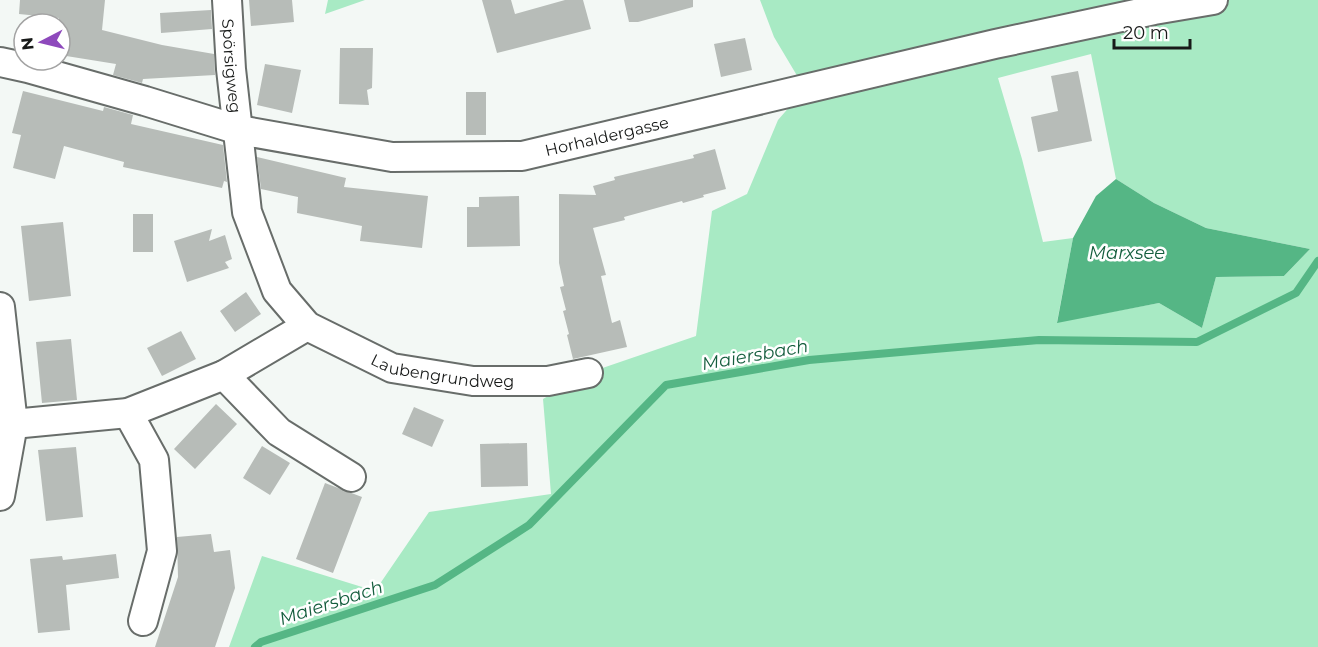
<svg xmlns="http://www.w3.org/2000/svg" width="1318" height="647" font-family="Montserrat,sans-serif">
	<rect width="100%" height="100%" fill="#f3f8f5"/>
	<path fill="#a8eac4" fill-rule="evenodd" d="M328,0h37l-40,14z
		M760,0h558v647h-1089l33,-91 113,35 54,-79 122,-18 -8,-95 42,-25 111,-38 16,-125 35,-17 31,-74 27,-31 -31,-52zM1091,54l25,125 38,24 52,25 104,21 -26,27 -68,1 -14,51 -43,-25 -102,19 16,-84 -30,4 -21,-83 -24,-81z"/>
	<path fill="#55b685" d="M1116,179l38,24 52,25 104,21 -26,27 -68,1 -14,51 -43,-25 -102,20 16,-85 23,-42z"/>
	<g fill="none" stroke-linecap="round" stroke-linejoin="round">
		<path stroke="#55b685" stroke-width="8" d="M255,647l6,-5 174,-57 94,-60 137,-140 143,-25 230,-20 158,2 99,-49 22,-32"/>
	</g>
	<path fill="#b7bcb8" d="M20,0h85l-3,30 60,15 52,9 1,21 -72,4 -1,4 -29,-8 3,-11 -56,-9 -1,-37 -40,-4z
		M249,0h43l2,22 -43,4z
		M482,0h29l4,14 50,-14h18l8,29 -94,24z
		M624,0h69v7l-55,15h-9z
		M211,10l1,19 -51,4 -1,-20z
		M745,38l7,32 -31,7 -7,-33z
		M340,48h33l-1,40 -5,2 2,15 -30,-1z
		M265,64l36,6 -9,43 -35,-8z
		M1078,71l14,70 -54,11 -7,-35 27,-6 -7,-35z
		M23,91l80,20 1,-4 29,8 -2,9 92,21 4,37 -3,-1 -2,7 -99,-21 1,-5 -60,-16 -9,33 -42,-11 8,-33 -9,-2z
		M466,92h20v43h-20z
		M715,149l11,40 -23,6 1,2 -21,6 -1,-2 -58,16 1,3 -32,8 13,47 -5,1 11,47 8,-3 7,27 -54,12 -6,-24 2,-1 -6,-23 3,-1 -6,-23 4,-1 -5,-23v-69l37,1 -3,-9 22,-6 -1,-3 80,-19 -1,-3z
		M257,157l89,21 -2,9 84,9 -6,52 -62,-7 2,-15 -65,-13 1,-16 -37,-8z
		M519,196l1,50 -53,1v-40h12v-10z
		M133,214h20v38h-20z
		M63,222l8,74 -42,5 -8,-75z
		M212,229l-3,12 16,-6 7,24 -7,3 4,6 -42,14 -13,-41z
		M246,292l15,22 -26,18 -15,-21z
		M181,331l15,28 -34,17 -15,-28z
		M71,339l6,61 -35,3 -6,-61z
		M216,404l21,20 -42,45 -21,-20z
		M414,407l30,13 -12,27 -30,-13z
		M527,443l1,43 -47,1 -1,-43z
		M262,446l28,17 -20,32 -27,-17z
		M76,447l7,70 -37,4 -8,-71z
		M325,483l37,14 -29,76 -37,-14z
		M211,534l3,18 16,-2 5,38 -20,59h-60l23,-70 -1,-40z
		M116,554l3,24 -53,7 4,45 -32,3 -8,-74 32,-3 1,4z"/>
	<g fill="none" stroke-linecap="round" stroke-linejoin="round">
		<defs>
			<g id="street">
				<path id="s1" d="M227,0l4,69 16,143 30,79 30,35 85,42 81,13h75l40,-8"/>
				<path id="s2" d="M0,62l28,6 117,33 94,29 153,27 130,-1 473,-112 159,-34 59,-10"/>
				<path d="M0,307l13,117 -13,72"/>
				<path d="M224,375l55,57 72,45"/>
				<path d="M128,413l26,47 8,91 -19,70"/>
				<path d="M13,424l115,-11 96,-38 83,-49"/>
			</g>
		</defs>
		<use href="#street" stroke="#686d6a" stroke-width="32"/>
		<use href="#street" stroke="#fff" stroke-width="28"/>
	</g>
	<g text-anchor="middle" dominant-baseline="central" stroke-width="5" stroke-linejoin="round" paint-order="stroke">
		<g font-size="16" fill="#181a19" stroke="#fff">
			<text stroke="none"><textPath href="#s1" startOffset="66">Spörsigweg</textPath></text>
			<text stroke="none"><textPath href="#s2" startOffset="621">Horhaldergasse</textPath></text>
			<text stroke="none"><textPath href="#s1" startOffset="489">Laubengrundweg</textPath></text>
		</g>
		<g font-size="18" font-style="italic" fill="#155e3e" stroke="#fff">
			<text x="1127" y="253">Marxsee</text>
			<text transform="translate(755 355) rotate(-10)">Maiersbach</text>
			<text transform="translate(331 603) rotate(-18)">Maiersbach</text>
		</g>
	</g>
	<g transform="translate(42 42) rotate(263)"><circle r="28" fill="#ffffff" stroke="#a3a3a3" stroke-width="1.5"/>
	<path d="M0-4.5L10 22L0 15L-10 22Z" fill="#8e49bc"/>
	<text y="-9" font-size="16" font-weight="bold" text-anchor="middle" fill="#181a19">N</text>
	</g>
	<path d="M1114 39v9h76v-9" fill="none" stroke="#181a19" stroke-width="3"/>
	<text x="1123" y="39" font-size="18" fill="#181a19" stroke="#ffffff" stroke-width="4.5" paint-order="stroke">20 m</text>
</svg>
